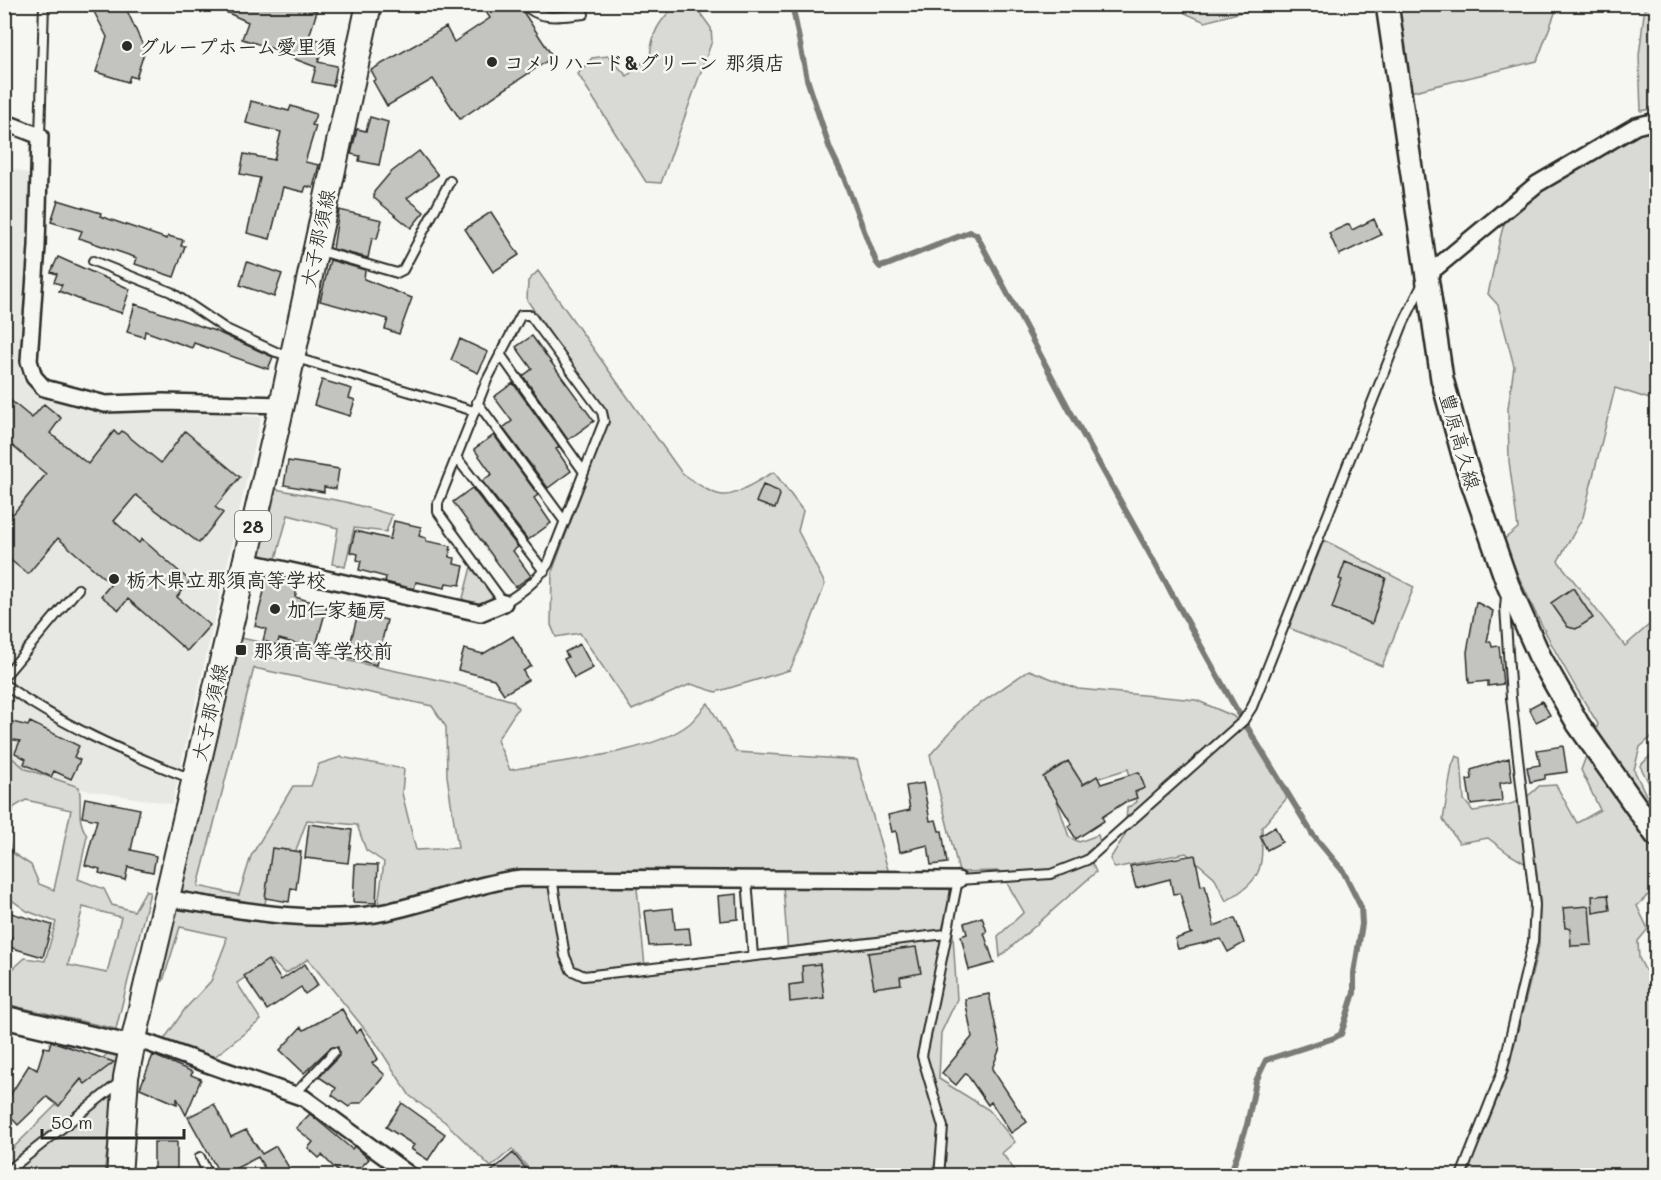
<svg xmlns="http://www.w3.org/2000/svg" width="1661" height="1180" font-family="Mali,'Klee One',sans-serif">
	<rect width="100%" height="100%" fill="#f6f6f2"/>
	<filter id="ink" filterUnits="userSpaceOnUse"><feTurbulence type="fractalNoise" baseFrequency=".0167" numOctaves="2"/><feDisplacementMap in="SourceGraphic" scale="12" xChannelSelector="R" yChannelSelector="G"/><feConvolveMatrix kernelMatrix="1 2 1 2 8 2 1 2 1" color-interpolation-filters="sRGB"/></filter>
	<g filter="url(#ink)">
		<path fill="#e7e7e3" d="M4,166l28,9 -9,206 18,12 62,21 58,-4 100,7 -89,387 -167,-27z"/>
		<path fill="#d9d9d5" stroke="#828280" stroke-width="1.5" fill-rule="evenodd" d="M675,5l20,1 16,22 1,13 -51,142 -15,-1 -68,-108 14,-16 16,-2 19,20 23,-20c3,-26 8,-32 25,-51z
			M1182,5v-1l84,1 -61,17 -20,-9z
			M1397,5h161l-21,56 -127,31z
			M1645,5h11v103l-15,3 -2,-55z
			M1656,127v274l-41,-13 -32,129 -25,44 67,85 31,-27v114l-16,14 -6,23 22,46v71l-19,19 11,23 -10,12 1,17 17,33v184h-190l40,-97 33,-132 1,-45 -4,-31 -27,-16 -21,-16 -29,5 -16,-23 9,-54 4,-10 5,2 3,42 9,11c25,-4 48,-5 66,-25l17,-1 21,38 23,-13 -19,-40 17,-46c-37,-58 -69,-120 -95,-184l15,-12 -9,-67 -1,-53 6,-42 -16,-61 -10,-11c3,-12 13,-66 17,-72 18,-28 119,-85 151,-95z
			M538,271l143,201c47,35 45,26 93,0l29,39 -5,20 27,53 -18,48 -17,38 -74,22 -25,-8 -59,26 -52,-77 -24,4 -5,-12 1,-53 57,-153 -82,-119 1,-19z
			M275,489l71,13 46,13 -6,17 -32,-4 -9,39 -13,-3 6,-36 -50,-13 -13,47 -17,-6z
			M1324,540l90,47 -32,79 -93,-38z
			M471,567l25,34 -17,6 -17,-5z
			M241,638l207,44 65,19 5,7 -21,32 13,30c49,-9 141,-16 179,-46 7,-6 13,-15 19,-21l28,49 121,8 35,124 58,4 7,111 -16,34 -2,46 50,31 26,32 -13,11 16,22h-484l-22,-26 -21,18 -46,-45 -35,-26 -34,-53 -68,-84 -23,15 -14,-14 -34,23 24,37 -48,38 -45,-14 -3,-6 20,-29 26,-28 15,-39v-5l-46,-10 -17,54 -5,-2zM254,668l178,38 14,21 1,49 11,72 -42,2 -14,-57 2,-24 -63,-12 -22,7 -8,22h-18l-42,70 -12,39 -41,-9zM307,820l50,5 9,25 18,12 -6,43 -8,14 -108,-3 11,-47 22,-16zM635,869l147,3 6,82 -143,12z
			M1029,670l49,19 118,11 37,16 19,19 35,63 -25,29c0,43 2,51 -36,74l-12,-24 -28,-24 -71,15 -5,-9 15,-24 2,-27 10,-6 -9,-33 -74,23 15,45 10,5 19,-7 2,7 -13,10 9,20 -96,85 -2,-21 26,-24 -24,-41 -41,1 -29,-117 38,-43z
			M4,729l7,28 15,12 53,18c4,22 -4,28 8,49l-9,43 26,10 8,16 22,6 12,-21 4,2 -34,137 -111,-25v-28l20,-18 20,3 11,-39 -29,-11 -22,-16zM26,800l45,10 -17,80 -15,-6 -8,-19 -20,-13 -5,-22 8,-23zM83,907l38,10 -14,56 -39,-8z
			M1656,750v47l-16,-31z
			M109,1052l11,2 -16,121h-99l-1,-18z"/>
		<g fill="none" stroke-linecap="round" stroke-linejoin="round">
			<path stroke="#7a7a78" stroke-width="6" d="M792,4l15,75 23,70 14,29 32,84 4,5 7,-2 83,-33 6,2 94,177 165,296 78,128 30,36 18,36 1,17 -8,49v20l-13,41 -7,4 -68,22 -10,21 -9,44 -17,51"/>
		</g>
		<path fill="#c3c3c0" stroke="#2b2b2b" stroke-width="1.5" d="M90,4h34l21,46 -9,28 -6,-2 -2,6 -32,-10 11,-35z
			M208,4h87l22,7 -8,26 16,5 -7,20 19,4 -4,20 -21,-4 4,-15 -24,-9 1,-3 -51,-16 6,-17z
			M481,4h37l35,53 -93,62 -27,-40 -46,27 -14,-25 3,-2 -5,-9 75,-43 8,15 36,-24z
			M251,101l38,10 2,-5 25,8 -4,11 4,1 -11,36 14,3 -6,23 -7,-2 -2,6 -21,-5 -13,52 -23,-6 13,-55 -20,-4 4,-20 30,6 7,-28 -35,-9z
			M370,117l18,5 -9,43 -20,-4 1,-5 -9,-2 6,-25 9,2z
			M419,151l19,24 -31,23 17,14 -13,16 -37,-30v-6l16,-19z
			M58,200l43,13 -1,3 67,23 1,-3 15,4 -2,6h4l-11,31 -39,-13 2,-6 -58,-20 3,-7 -31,-9z
			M339,210l43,10 -5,19 -5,-1 -4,20 -35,-9z
			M491,212l28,43 -26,17 -28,-43z
			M1374,219l7,16 -42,20 -10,-22 20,-9 3,6z
			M58,257l72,32 -8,24 -34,-10 -29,-12 3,-6 -8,-3 3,-8 -6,-2z
			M330,260l35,10 -1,9 48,19 -13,36 -14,-5 3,-10 -68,-18z
			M247,262l35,12 -8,23 -34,-12z
			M135,304l80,27 58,26 -5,12 -74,-26 -2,5 -47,-17 -1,6 -17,-5z
			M532,336l62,85 -26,19 -45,-64 9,-7 -16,-22z
			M460,339l28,13 -10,21 -27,-13z
			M322,380l30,9 -3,9 6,2 -5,16 -36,-11z
			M513,383l46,64 -3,2 15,22 -23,17 -45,-60 9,-7 -18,-24z
			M4,395l28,23 12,-14 17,14 -11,15 38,31 26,-33 4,4 4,-4 39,32 24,-32 55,46 -25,30 8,6 -24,30 -63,-48 -22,26 25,22 3,-4 48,42 -13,16 33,28 -23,26 -59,-52 -9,11 -18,-14 10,-12 -53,-46 -30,36 -24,-19v-48l9,7 33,-40 -42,-35z
			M494,435l44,60 -4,3 17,25 -23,17 -46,-59 10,-7 -18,-25z
			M288,461l51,8 -3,20 -12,-2v5l-40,-7z
			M763,485l15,6 2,4 -5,14 -19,-7z
			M472,488l46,59 -5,4 18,25 -16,11 -62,-85z
			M394,521l27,6 -2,9 7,2v3l25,5 -2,11 6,1 -1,6 10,2 -4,19 -14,-2 -1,5 -29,-6 -2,7 -29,-7 1,-5 -27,-7 2,-9 -4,-1 1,-6 -8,-2 5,-21 35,8z
			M1345,562l41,16 -14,46 -40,-16 10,-28 -3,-1z
			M268,576l31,7 -4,14 32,9 -12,43 -36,-10 -2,6 -14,-4 3,-12 -11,-3z
			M1573,588l20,30 -17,11 -8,-2 -17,-24z
			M1476,602l17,9 -6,31h4l1,5 7,-1 4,38 -15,2v-5l-19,2 -2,-31z
			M358,613l29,7 -11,45 -29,-8z
			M513,636l18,30 -8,5 5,9 -24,14 -10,-15 -36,-9 6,-21 19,5z
			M580,644l13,24 -19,10 -10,-19 4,-2 -3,-5z
			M1542,701l8,14 -14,7 -7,-14z
			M4,720l24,6 2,-4 49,24 -5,11 6,3 -9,19 -17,-8 -3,6 -27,-13 2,-5 -11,-6 5,-12 -16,-3z
			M1563,746l4,26 -22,3v4l-15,3 -3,-15 13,-2 -3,-15z
			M1509,758l3,23 -12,2 2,18 -31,4 -4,-25 5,-1 -1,-9z
			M1068,761l15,24 14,-9 4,8 38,-12 6,16 -10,4 2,6 -12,4 -23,15 2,4 -28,18 -8,-13 4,-2 -29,-47z
			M923,783l7,38 6,-1 3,11h3l5,32 -16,2 -3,-20 -28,7 -4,-21 -4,1 -4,-17 22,-5 -4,-24z
			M85,798l55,11 -9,41 25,6 -3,16 -25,-5 -3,13 -26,-7 1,-4 -15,-4 12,-45 -15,-3z
			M309,824l43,6 -4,33 -43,-5z
			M1275,827l7,15 -15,8 -7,-14z
			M272,848l29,4 -5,37 -5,-1 -2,14 -24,-4z
			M1195,855l6,31 4,-1 9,41 21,-8 9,25 -16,9 -7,-13 -43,10 -3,-10 18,-6h-3l-10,-40 -7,1 -3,-15 -34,9 -6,-22z
			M355,864l23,1 -2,38 -23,-1z
			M737,894l1,25 -18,2 -2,-25z
			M1608,895l2,15 -17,3 -1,-17z
			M1589,906l3,39 -21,1 -1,-18h-5l-2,-20z
			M673,908l2,21 14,-1 2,16 -42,2 -4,-35z
			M4,911l48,14 -9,32 -34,-10 3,-10 -8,-2z
			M982,917l5,15 -3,1 10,30 -25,7 -8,-34 6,-2 -3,-11z
			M916,947l5,26 -21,4 1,7 -27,4 -6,-35z
			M268,960l13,20 24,-16 13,21 -13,9 -4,-7 -34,23 -23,-34z
			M820,964l4,34 -34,4 -1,-17 14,-2 -1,-17z
			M989,994l11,54 -8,21 35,53 -16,11 -20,-31 -3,3 -22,-32 -10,12 -14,-12 30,-36 -7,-38z
			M342,1009l14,24 5,-4 17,30 -6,4 13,12 -24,28h-8l-4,4 -17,-12 4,-7 -17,-11 20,-21 -1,-9 -8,1 -26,25 -24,-23 21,-23 3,3z
			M51,1041l63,21 -29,22 -4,-5 -22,27 -12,-9 -29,28 -14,-15v-5l25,-40 8,5 7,-23 5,1z
			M153,1055l40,17 -2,3 10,4 -15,36 -9,-17v6l-37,-16z
			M402,1103l43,31 -17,26 -17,-11 3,-4 -28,-18z
			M214,1104l17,33 15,-7 16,24 14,-8 18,30h-25l-11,-19 -37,19 -33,-59z
			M310,1114l42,35 2,-3 15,13 -17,17h-10l-20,-21 -3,3 -11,-10 5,-6 -17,-14z
			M154,1142h23v34h-23z
			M513,1153l19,23h-46z"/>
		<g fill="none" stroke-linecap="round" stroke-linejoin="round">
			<defs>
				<path id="lane" d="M524,4c16,18 38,12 60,10
					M40,136l4,-132
					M320,251l77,22 6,-3 47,-89
					M93,261l78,31 55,37 50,23 198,59
					M521,315h9l72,97 2,9 -56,143c-12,18 -26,28 -44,39l-66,-91v-9l49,-123z
					M500,354l84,118
					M477,402l88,120
					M456,457l88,114
					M4,677l74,-88
					M4,684c54,40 126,71 188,95
					M552,878l13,78 6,14 13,6 362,-42
					M747,879l6,77
					M295,1094l39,-42
					M200,1157l9,19
					M4,1174l116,-92
					M939,1176l4,-49 -21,-71 36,-176 93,-6 36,-14 156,-139 9,-14 151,-383 20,-41
					M1461,1176l41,-104 31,-130 2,-37 -24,-207 -6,-91 1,-11"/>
				<path id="street" d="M4,122l36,14 -3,110 -8,115 5,16 10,11 61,16 58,-2 119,3
					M1426,276l111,-92 99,-58 20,-5
					M245,561l235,52 24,-10
					M165,898c69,11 140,26 210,16 49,-8 96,-30 146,-36l437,2
					M133,1038l171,60 107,78"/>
				<path id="secondary" d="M1387,4l55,375 23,83 43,123 32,72 38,67 78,111
					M4,1017l128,30"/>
				<path id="primary" d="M119,1176l7,-99 6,-30 150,-642 87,-401"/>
			</defs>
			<use href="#lane" stroke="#2b2b2b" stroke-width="12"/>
			<use href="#street" stroke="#2b2b2b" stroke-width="20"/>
			<use href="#secondary" stroke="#2b2b2b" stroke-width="26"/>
			<use href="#primary" stroke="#2b2b2b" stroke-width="28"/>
			<use href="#lane" stroke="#f6f6f2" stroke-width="8"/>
			<use href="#street" stroke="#f6f6f2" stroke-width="15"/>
			<use href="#secondary" stroke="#f6f6f2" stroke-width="21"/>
			<use href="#primary" stroke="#f6f6f2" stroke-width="24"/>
		</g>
	</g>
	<g fill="#2b2b2b" stroke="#f6f6f2" stroke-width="2">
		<circle cx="127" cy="46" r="6"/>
		<circle cx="492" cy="62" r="6"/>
		<circle cx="114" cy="579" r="6"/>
		<circle cx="275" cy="609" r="6"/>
		<rect x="235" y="644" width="12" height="12" rx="3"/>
	</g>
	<g text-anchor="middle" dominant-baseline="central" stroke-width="5" stroke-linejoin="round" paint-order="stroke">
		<rect fill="#f6f6f2" stroke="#686867" stroke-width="1.5" x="235" y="511" width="36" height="30" rx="4.5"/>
		<g font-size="18" font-weight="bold" fill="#2b2b2b">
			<text x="253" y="526">28</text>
		</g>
		<g font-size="20" font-weight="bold" fill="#2b2b2b" stroke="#f6f6f2" text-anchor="start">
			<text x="139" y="46">グループホーム愛里須</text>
			<text x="504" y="62">コメリハード&amp;グリーン 那須店</text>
			<text x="126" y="579">栃木県立那須高等学校</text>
			<text x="287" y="609">加仁家麺房</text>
			<text x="253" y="650">那須高等学校前</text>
		</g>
		<g font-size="20" fill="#2b2b2b" stroke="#f6f6f2">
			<text transform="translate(317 238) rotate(-78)">大子那須線</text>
			<text transform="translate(1461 441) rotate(74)">豊原高久線</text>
			<text transform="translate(209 712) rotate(-77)">大子那須線</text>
		</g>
	</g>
	<rect width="1661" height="1180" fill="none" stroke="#f6f6f2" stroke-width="24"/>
	<rect x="12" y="12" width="1637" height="1156" fill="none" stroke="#2b2b2b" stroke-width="2" filter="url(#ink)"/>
	<path d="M42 1129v9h142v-9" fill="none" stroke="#2b2b2b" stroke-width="3"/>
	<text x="51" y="1129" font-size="18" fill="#2b2b2b" stroke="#f6f6f2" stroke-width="4.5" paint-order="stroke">50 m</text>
</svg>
